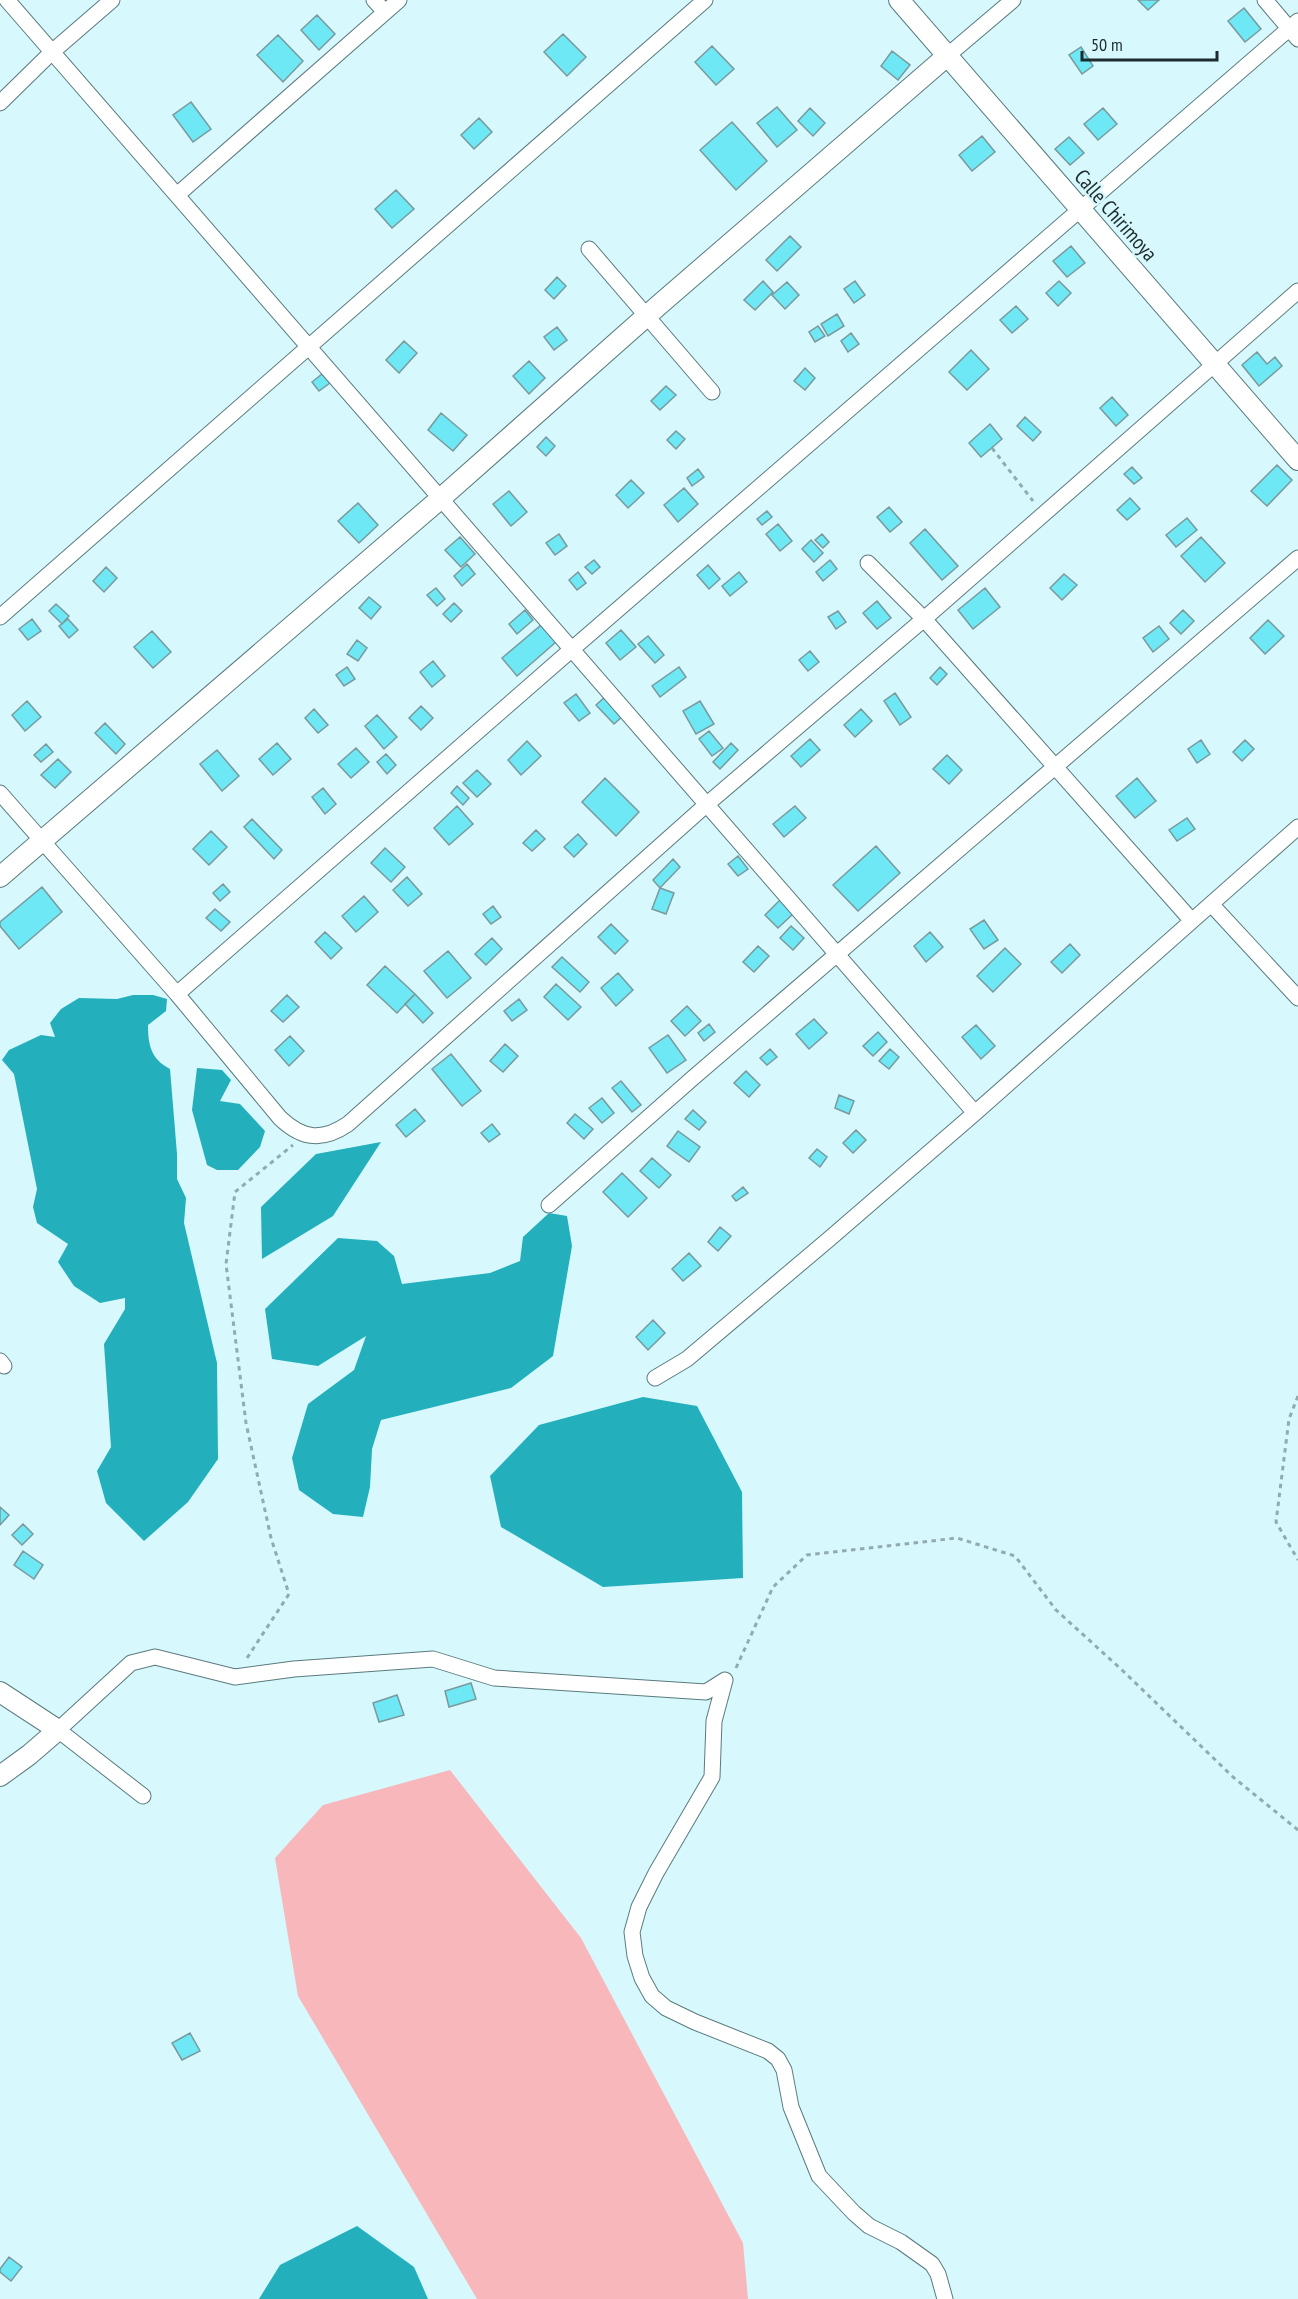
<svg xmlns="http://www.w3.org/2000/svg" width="1298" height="2299" font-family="'PT Sans Narrow',sans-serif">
	<rect width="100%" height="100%" fill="#d7f9fd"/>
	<path fill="#f8b7bb" d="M450,1770l131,168 162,305 5,56h-271l-179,-303 -23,-138 48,-53z"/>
	<path fill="#23afbb" d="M133,995h20l14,4 -1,12 -18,14c0,20 3,34 22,44l7,85v25l9,19 -2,25 33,140 1,96 -30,43 -44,39 -38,-38 -9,-32 14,-24 -7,-103 21,-35v-11l-25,5 -26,-17 -16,-24 10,-18 -31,-21 -4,-16 4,-18 -23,-115 -12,-14 7,-10 32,-15 14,2 -5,-14 11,-14 18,-11 38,1z
		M197,1068l25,2 9,10 -11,21 20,3 25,27 -5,16 -22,23h-21l-10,-5 -15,-55z
		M381,1142l-48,74 -71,43 -1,-52 55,-53z
		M549,1213l18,3 5,30 -19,110 -42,32 -130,32 -9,29 -2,38 -7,30 -30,-3 -34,-24 -7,-32 16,-54 46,-34 12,-34 -48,30 -46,-7 -7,-50 73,-71 39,3 17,15 8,28 88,-11 30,-12 3,-24z
		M643,1397l54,9 45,86 1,86 -140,9 -102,-60 -11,-51 49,-51z
		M357,2226l57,41 14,32h-169l21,-34z"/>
	<path fill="#6de8f4" stroke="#79999d" stroke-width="1.5" d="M1138,0h21l-11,10z
		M1244,8l17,21 -16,13 -17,-21z
		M317,15l18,19 -16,16 -18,-20z
		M563,34l23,23 -19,19 -23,-24z
		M278,35l25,26 -20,21 -26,-27z
		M712,46l22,23 -18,16 -21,-23z
		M1081,47l12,19 -11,8 -13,-19z
		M892,51l18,14 -12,15 -17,-14z
		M191,102l20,27 -18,13 -20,-27z
		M777,107l20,23 -20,17 -20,-24z
		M810,108l15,15 -12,13 -15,-15z
		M1103,108l14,16 -19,16 -14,-16z
		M479,118l13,14 -18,17 -13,-14z
		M732,122l35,39 -31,29 -36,-40z
		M982,136l13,16 -23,19 -13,-16z
		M1069,137l15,16 -14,12 -15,-16z
		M396,190l18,19 -22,19 -17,-19z
		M790,236l11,11 -24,24 -11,-11z
		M1071,246l14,17 -18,14 -14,-16z
		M557,277l9,9 -12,13 -9,-9z
		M763,281l10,11 -18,18 -11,-10z
		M855,281l10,14 -11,8 -10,-14z
		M1059,281l12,12 -13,13 -12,-13z
		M787,282l12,13 -14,14 -13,-14z
		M1016,306l12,13 -16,14 -12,-13z
		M837,314l7,12 -16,10 -7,-12z
		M818,326l7,10 -10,6 -6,-10z
		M557,327l10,13 -13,10 -10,-13z
		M851,333l8,11 -11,8 -7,-11z
		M404,341l13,12 -18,20 -13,-13z
		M971,350l18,19 -22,21 -18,-18z
		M1257,352l10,12 8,-7 7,9 -23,20 -17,-21z
		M529,361l16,17 -16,16 -16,-18z
		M805,368l10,10 -10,12 -11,-9z
		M322,374l8,9 -11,8 -7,-9z
		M666,386l10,9 -16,15 -9,-9z
		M1112,397l16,18 -12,11 -16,-18z
		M441,413l26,22 -14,16 -25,-21z
		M1025,417l16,15 -8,9 -16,-15z
		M990,424l12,15 -21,18 -12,-14z
		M676,431l9,8 -9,10 -9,-9z
		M546,437l9,9 -9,10 -9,-9z
		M1277,465l15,15 -25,26 -16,-15z
		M1132,467l10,11 -8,6 -10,-10z
		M698,469l6,8 -12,9 -5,-8z
		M631,480l13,13 -16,15 -12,-13z
		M684,488l14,16 -20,18 -14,-17z
		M509,491l18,21 -16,14 -18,-22z
		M1130,498l10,11 -13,11 -10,-10z
		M358,503l20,22 -19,18 -21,-22z
		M889,507l13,15 -12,10 -13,-15z
		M767,511l5,6 -10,8 -5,-6z
		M1187,518l10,12 -21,17 -10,-12z
		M778,524l14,17 -12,10 -14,-17z
		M925,529l33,37 -16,14 -32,-37z
		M559,534l8,12 -12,9 -9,-12z
		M822,534l7,8 -6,6 -8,-8z
		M460,537l15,17 -14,13 -16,-17z
		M1201,537l24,26 -20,19 -24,-26z
		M811,540l12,13 -9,9 -12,-13z
		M594,560l6,7 -8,7 -7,-7z
		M830,560l7,9 -14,12 -7,-9z
		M467,564l8,10 -13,12 -8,-10z
		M708,565l12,14 -11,10 -12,-14z
		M106,567l11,11 -13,14 -11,-11z
		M578,572l8,11 -9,7 -8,-10z
		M739,572l8,10 -17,14 -8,-10z
		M1064,574l13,11 -15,15 -12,-12z
		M436,588l9,11 -8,7 -10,-11z
		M985,588l15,19 -27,22 -15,-19z
		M369,597l12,10 -10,12 -12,-11z
		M877,601l14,17 -14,11 -14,-16z
		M454,603l8,8 -11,11 -8,-8z
		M56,604l13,12 -7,8 -13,-13z
		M525,610l8,10 -16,14 -8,-10z
		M1183,610l11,11 -13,13 -11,-11z
		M838,611l8,11 -10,7 -8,-12z
		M32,619l9,12 -13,9 -9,-11z
		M68,619l10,11 -9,8 -10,-12z
		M1268,620l16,16 -19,18 -15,-16z
		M541,625l15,17 -39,34 -15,-18z
		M1159,626l10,13 -16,13 -10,-14z
		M621,630l15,17 -16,13 -14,-17z
		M152,631l19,21 -18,16 -19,-21z
		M648,636l16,19 -9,8 -17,-19z
		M357,640l10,8 -9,13 -11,-7z
		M810,651l9,11 -11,9 -9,-11z
		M433,661l12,15 -13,11 -12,-15z
		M347,667l8,12 -11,7 -8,-11z
		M679,667l7,10 -26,20 -8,-11z
		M940,667l7,7 -10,11 -7,-7z
		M895,693l16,24 -11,8 -16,-24z
		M576,694l14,19 -11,8 -15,-18z
		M606,696l18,19 -10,9 -18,-19z
		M27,701l14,16 -16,14 -13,-16z
		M700,701l14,23 -18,10 -13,-23z
		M421,706l12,12 -12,12 -12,-12z
		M314,709l14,16 -10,8 -13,-15z
		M861,709l11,12 -17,16 -11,-12z
		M377,715l20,22 -13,12 -19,-23z
		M105,723l20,21 -9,10 -21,-21z
		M709,731l14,17 -11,8 -13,-17z
		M810,739l10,11 -19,17 -10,-11z
		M1201,740l9,14 -13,9 -9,-14z
		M1245,740l9,9 -12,12 -9,-9z
		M527,741l14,15 -20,19 -13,-15z
		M277,743l14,16 -18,16 -14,-16z
		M731,743l7,7 -18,19 -7,-7z
		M46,744l7,8 -12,10 -7,-7z
		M356,748l13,14 -18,16 -13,-14z
		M217,750l22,26 -17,15 -22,-27z
		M386,754l10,11 -9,9 -10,-12z
		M947,755l15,15 -13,14 -16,-15z
		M58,759l13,13 -16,16 -14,-13z
		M477,770l14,14 -14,13 -14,-14z
		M605,778l34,34 -23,24 -34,-34z
		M1137,778l19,23 -21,17 -19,-22z
		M457,786l12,12 -6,7 -12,-12z
		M323,788l13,16 -11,10 -13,-17z
		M457,806l16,18 -24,21 -15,-17z
		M795,806l11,12 -22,19 -11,-13z
		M1187,818l8,11 -18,12 -8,-11z
		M252,819l30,31 -8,9 -30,-32z
		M536,830l9,9 -13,12 -9,-8z
		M211,831l16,16 -18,18 -16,-16z
		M578,834l9,10 -13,13 -10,-10z
		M876,846l24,27 -42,38 -25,-26z
		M385,848l20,19 -14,15 -20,-19z
		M738,856l10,13 -10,7 -10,-12z
		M673,859l7,8 -20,21 -7,-8z
		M407,877l15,17 -14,12 -15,-16z
		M223,884l7,8 -10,9 -7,-8z
		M42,887l20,25 -43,37 -19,-23v-4z
		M660,888l14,5 -8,21 -14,-5z
		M364,896l14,16 -22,20 -14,-16z
		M781,899l13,14 -16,15 -13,-13z
		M493,906l8,11 -10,7 -8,-10z
		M215,909l15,13 -9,9 -15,-13z
		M984,920l14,20 -14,9 -14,-20z
		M611,924l17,17 -13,13 -17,-17z
		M791,926l13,12 -11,12 -13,-12z
		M325,932l17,16 -11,11 -16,-17z
		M930,932l13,15 -17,15 -12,-16z
		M492,938l10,11 -16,16 -11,-11z
		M1070,944l10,11 -18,18 -11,-11z
		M758,946l11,10 -15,16 -11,-10z
		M1005,948l16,16 -28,28 -16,-16z
		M448,951l23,27 -24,20 -23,-27z
		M562,957l27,25 -9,10 -28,-25z
		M385,966l30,28 -18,19 -30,-28z
		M618,973l15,17 -17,16 -15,-18z
		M556,984l25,23 -13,13 -24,-23z
		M415,994l18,19 -10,10 -18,-19z
		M287,995l12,12 -16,15 -12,-11z
		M519,999l8,11 -15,11 -8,-10z
		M687,1006l14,15 -16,15 -14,-15z
		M814,1019l13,14 -18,16 -13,-15z
		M709,1024l6,8 -11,9 -6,-8z
		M976,1025l19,21 -14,13 -19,-22z
		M878,1032l9,10 -14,14 -10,-10z
		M668,1035l18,25 -19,13 -18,-25z
		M290,1036l14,15 -15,15 -14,-16z
		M505,1044l13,12 -15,16 -13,-11z
		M770,1049l7,8 -10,8 -7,-7z
		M890,1049l9,8 -10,12 -10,-8z
		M451,1054l30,37 -19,15 -30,-37z
		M746,1071l14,14 -11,12 -15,-14z
		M621,1081l20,24 -9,7 -20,-24z
		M839,1095l15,6 -5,13 -14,-6z
		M602,1098l12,15 -12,10 -13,-15z
		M415,1109l10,12 -19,16 -10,-12z
		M693,1110l13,12 -7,8 -14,-11z
		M575,1114l18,15 -9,10 -17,-16z
		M492,1124l8,10 -11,8 -8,-9z
		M856,1130l10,10 -13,13 -10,-10z
		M678,1131l22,16 -11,15 -22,-16z
		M817,1149l10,8 -7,10 -11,-9z
		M652,1158l19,17 -12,13 -19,-17z
		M622,1173l25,25 -19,19 -25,-25z
		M743,1187l5,6 -12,8 -4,-5z
		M720,1227l11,9 -13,15 -10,-9z
		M689,1253l12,13 -18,15 -11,-12z
		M653,1320l12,13 -17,17 -12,-13z
		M0,1507l9,8 -9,10z
		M23,1524l10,10 -11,11 -10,-10z
		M23,1551l20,14 -9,14 -20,-14z
		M471,1683l5,16 -27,8 -4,-16z
		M397,1695l7,20 -25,7 -6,-19z
		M190,2033l10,18 -18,9 -10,-17z
		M9,2257l13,10 -11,14 -11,-9v-3z"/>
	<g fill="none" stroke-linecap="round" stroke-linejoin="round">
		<defs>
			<path id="minor" d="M7,0l968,1113
				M374,0l11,12
				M1265,0l33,39
				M947,56l66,-56
				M0,103l52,-51 60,-52
				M177,195l222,-195
				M589,249l123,143
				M868,563l56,56 268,302
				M0,617l705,-617
				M0,793l177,201 103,124c23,22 43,23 68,6l358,-319 218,-186 374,-328
				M1211,904l87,94
				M177,994l394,-344 727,-629
				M549,1205l145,-128 604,-519
				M0,1361l4,5
				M655,1378l32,-19 141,-119 147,-127 323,-286
				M143,1796l-85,-66 73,-67 24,-6 80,20 59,-8 139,-10 61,19 212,14 19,-12 -11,41 -2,56 -56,96 -17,34 -7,25 3,24 7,22 10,18 14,12 29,14 73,29 10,8 6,11 7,37 28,69 35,37 15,13 32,16 31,22 6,10 7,25"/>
			<path id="tertiary" d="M899,0l399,460
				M0,877l440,-378 219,-194 288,-249
				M0,1692l58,38 -29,25 -29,21"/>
		</defs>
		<use href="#minor" stroke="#5a7a7d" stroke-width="17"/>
		<use href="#tertiary" stroke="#5a7a7d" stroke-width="22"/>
		<path stroke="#91abae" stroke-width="3" stroke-dasharray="4.5 4.5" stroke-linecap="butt" d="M992,448l41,53
			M1298,1396l-9,23 -13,103 22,38
			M247,1658l42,-64 -18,-56 -25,-115 -20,-159 9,-72 58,-47
			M736,1668l37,-81 34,-32 150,-17 58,18 41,54 66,60 111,107 65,53"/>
		<use href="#minor" stroke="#fff" stroke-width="15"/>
		<use href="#tertiary" stroke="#fff" stroke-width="20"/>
	</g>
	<g text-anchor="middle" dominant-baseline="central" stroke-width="5" stroke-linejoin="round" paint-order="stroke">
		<g font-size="21" fill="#1d2b2c" stroke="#d7f9fd">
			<text transform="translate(1116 215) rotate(49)">Calle Chirimoya</text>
		</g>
	</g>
	<path d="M1082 51v9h135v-9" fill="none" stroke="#1d2b2c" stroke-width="3"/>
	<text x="1091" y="51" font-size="18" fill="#1d2b2c" stroke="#d7f9fd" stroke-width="4.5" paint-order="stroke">50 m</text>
</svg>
